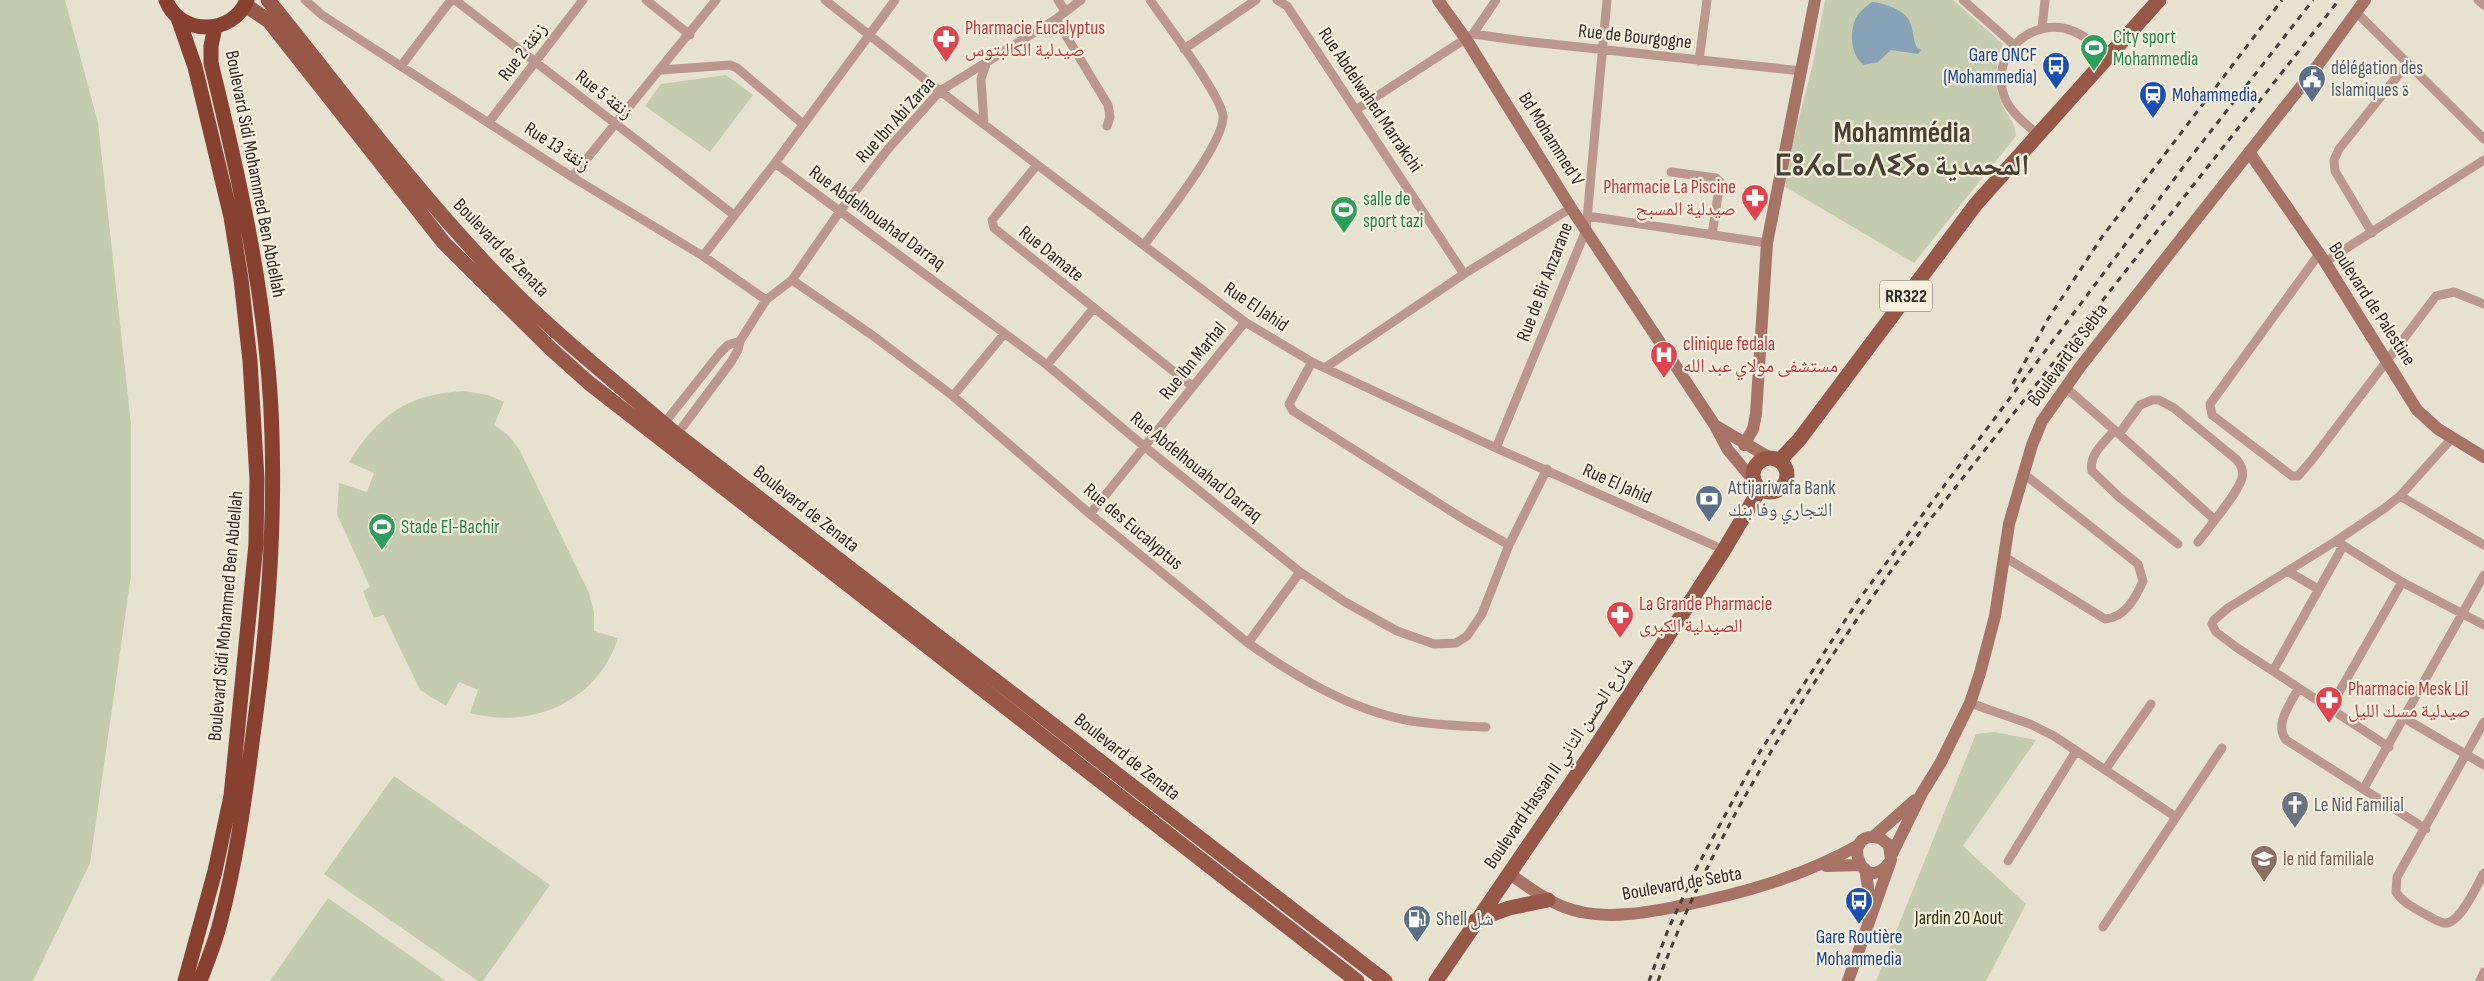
<svg xmlns="http://www.w3.org/2000/svg" width="2484" height="981" font-family="'Sofia Sans Condensed','Noto Naskh Arabic','Noto Sans Tifinagh',sans-serif">
	<rect width="100%" height="100%" fill="#e7e1d0"/>
	<path fill="#c5cbaf" d="M0,0h65l33,123 33,301v151l-41,288 -57,118h-33z
		M1825,0h128l50,44c-7,24 -11,36 -1,60 5,13 13,16 14,32l-102,127 -132,-78 31,-122z
		M726,75l27,20 -43,57 -65,-46 16,-22z
		M464,391l24,4 16,7 -10,23 14,10 11,14 70,144 5,19v19l24,7c-20,63 -86,92 -148,75l8,-23 -19,-8 -13,24 -26,-16 -36,-75 -10,3 -11,-27 7,-4 -33,-73 2,-31 28,9 7,-19 -25,-11c30,-47 58,-68 115,-71z
		M1994,732l42,8 -73,106 63,58 -40,77h-110l100,-247z
		M394,776l156,109 -67,96h-5l-154,-107z
		M328,898l118,83h-176z"/>
	<path fill="#88a3b7" d="M1872,2c11,1 31,7 37,18 4,8 4,19 8,28l4,2 -3,4 -27,-4 -13,12 -14,3c-14,-10 -15,-35 -7,-49 3,-5 10,-10 15,-14z"/>
	<g fill="none" stroke-linecap="round" stroke-linejoin="round">
		<path stroke="#bc978e" stroke-width="9" d="M305,0l17,15 250,162 131,79 63,44 26,-20 48,-69 48,-62 52,-58 116,-72 25,-19
			M455,0l279,215
			M646,0l44,35
			M825,0l115,91 305,231 67,40 184,86 228,102
			M1058,0l7,11
			M1277,0l10,6 10,15 167,253
			M1963,0l51,45
			M2478,0l6,5
			M2356,12l128,127
			M1056,19l52,86 2,12 -3,9
			M2042,28l3,-28
			M1473,34l23,-34
			M1184,49l72,-49
			M1699,61l8,-61
			M401,66l50,-66
			M661,70l69,-5 7,3 66,56
			M1357,109l116,-75 50,7 279,30
			M489,122l94,-122
			M984,124l-3,-45 6,-18
			M2037,134c-12,-11 -27,-22 -33,-38 -15,-42 29,-81 69,-65 13,5 24,17 34,26
			M775,163l272,202 98,82 155,125 45,30 52,29 37,13 22,-1 11,-7 15,-22 27,-69 38,-76
			M1037,165l-45,55 2,8 198,158
			M1671,172l45,6 4,4 -8,53
			M572,177l144,-177
			M1587,216l180,27
			M2372,233l-37,-62 -1,-11 5,-11 68,-85
			M1144,245c17,-23 81,-103 79,-129 -2,-21 -58,-94 -73,-116
			M2319,254l-109,150 2,11 80,61h6l13,-15 125,-165 18,-4 30,12
			M703,256l72,-93 120,-163
			M2325,262l159,-102
			M792,280l80,55 81,61 137,118 158,129c47,33 101,66 158,77 26,5 53,6 80,7
			M1312,362l-23,42 4,7 172,109 44,25
			M1047,365l46,-56
			M1326,367l138,-93 107,-66
			M2065,387l54,47 21,-29 12,-5h7l15,8 63,52c4,5 7,11 5,18 -4,15 -33,49 -44,64
			M953,396l51,-62
			M662,426l58,-73 8,-8 12,-4
			M2114,431c-9,10 -26,25 -22,40l27,26 59,47
			M2119,434l95,85
			M675,437l56,-75 7,-12 2,-9 26,-41
			M1496,448l90,-218 21,-230
			M2400,496l84,49
			M1090,514l155,-192
			M2336,541l66,41 82,43
			M2003,556l102,63c20,-1 31,-22 38,-38l-5,-17 -114,-90
			M2287,571l31,18
			M1248,643l52,-71
			M2273,671l70,-125
			M2298,689c-8,16 -24,35 -12,51l140,89
			M1970,703l60,21 24,12 122,81
			M2330,708l72,-126
			M2404,718l80,47
			M2484,722l-87,155 -1,15c6,10 17,15 27,21 6,3 14,9 21,10 16,2 33,-38 40,-50
			M2389,747l-153,-100 -20,-15 -4,-8 2,-4 14,-12 108,-67 49,-33 15,-12 52,-58
			M2105,770l46,-66
			M2364,788l120,-213
			M2008,861l68,-110
			M2103,927l119,-179
			M2480,981l4,-9"/>
		<path stroke="#a77366" stroke-width="12" d="M1438,0l28,39 105,169 143,216 14,26 26,31
			M2249,152l76,110 92,148 21,19 46,28
			M1716,426l54,32
			M1744,445l9,-16 3,-15 11,-171 48,-243
			M1873,837l42,-37
			M1891,856l31,-63 19,-31 29,-59 10,-30 15,-57 14,-92 23,-79 10,-24 38,-54 238,-302 47,-65
			M1826,866l35,-1
			M1865,869l3,18v27
			M1508,873c23,15 45,34 73,39 33,7 67,0 99,-6 65,-13 121,-29 179,-61
			M1848,981l43,-121 -2,-15 -9,-7c-42,-10 -18,60 9,25"/>
		<path stroke="#975849" stroke-width="15" d="M268,0c73,90 142,184 222,268 58,61 123,112 186,166l709,547
			M245,5l24,16 175,222 107,106 38,34 768,598
			M1753 475a17 17 0 1 1 34 0a17 17 0 1 1-34 0Z
			M1779,461l20,-21 177,-236 183,-204
			M1476,920l33,-12 39,-8
			M1436,981l159,-233 129,-198 36,-61"/>
		<path stroke="#884030" stroke-width="15" d="M166,0c13,36 67,36 81,0
			M178,18l17,49 36,150 10,62 9,82 7,118 -1,65 -25,252 -16,75 -30,110
			M200,981c7,-19 15,-38 20,-58 16,-61 25,-125 33,-188 14,-99 22,-199 19,-299 -3,-127 -31,-251 -61,-373v-17l4,-19"/>
		<path stroke="#45423a" stroke-width="3" stroke-dasharray="6 6" stroke-linecap="butt" d="M2013,384l35,-65 54,-82 180,-237
			M1649,981l19,-51 28,-61 60,-111 101,-156 333,-444 123,-158
			M1658,981c58,-155 149,-293 245,-427l436,-554"/>
	</g>
	<defs>
		<symbol id="pharmacy-pin" viewBox="-11 -11 22 30"><path d="M0 17L-7.5 6A9.5 9.5 0 1 1 7.5 6Z" fill="#e0444e" stroke="#f5eedd"/><path d="M-2-6h4v4h4v4h-4v4h-4v-4h-4v-4h4Z" fill="#fff"/></symbol>
		<symbol id="stadium-pin" viewBox="-11 -11 22 30"><path d="M0 17L-7.5 6A9.5 9.5 0 1 1 7.5 6Z" fill="#2e9e5b" stroke="#f5eedd"/><path d="M0-5a6.5 5 0 1 0 0 10a6.5 5 0 1 0 0-10ZM-3.5-1.8h7v3.6h-7Z" fill="#fff"/></symbol>
		<symbol id="bus-pin" viewBox="-11 -11 22 30"><path d="M0 17L-7.5 6A9.5 9.5 0 1 1 7.5 6Z" fill="#1a4fb4" stroke="#f5eedd"/><path d="M-5-6H5V4H4V6H2V4H-2V6H-4V4H-5ZM-3.5-4V0h7V-4ZM-3.5 1.2v1.5H-2V1.2ZM2 1.2v1.5H3.5V1.2Z" fill="#fff"/></symbol>
		<symbol id="civic-pin" viewBox="-11 -11 22 30"><path d="M0 17L-7.5 6A9.5 9.5 0 1 1 7.5 6Z" fill="#5c6f8a" stroke="#f5eedd"/><path d="M-.6-6.5H3V-4.5H.6V-3L4-1V1h2V6H-6V1h2V-1L-.6-3ZM-1.2 2.5V6h2.4V2.5Z" fill="#fff"/></symbol>
		<symbol id="station-pin" viewBox="-11 -11 22 30"><path d="M0 17L-7.5 6A9.5 9.5 0 1 1 7.5 6Z" fill="#1a4fb4" stroke="#f5eedd"/><path d="M-3-6H3Q5-6 5-4V2Q5 4 3 4L4.5 6H3L1.5 4h-3L-3 6H-4.5L-3 4Q-5 4-5 2V-4Q-5-6-3-6ZM-3.5-4v3h7v-3ZM-3.5 1v1.5H-2V1ZM2 1v1.5H3.5V1Z" fill="#fff"/></symbol>
		<symbol id="hospital-pin" viewBox="-11 -11 22 30"><path d="M0 17L-7.5 6A9.5 9.5 0 1 1 7.5 6Z" fill="#e0444e" stroke="#f5eedd"/><path d="M-5-5h3v3.5h4V-5h3V5h-3V1.5h-4V5h-3Z" fill="#fff"/></symbol>
		<symbol id="bank-pin" viewBox="-11 -11 22 30"><path d="M0 17L-7.5 6A9.5 9.5 0 1 1 7.5 6Z" fill="#5c6f8a" stroke="#f5eedd"/><path d="M-6-4H6V4H-6ZM0-2.3a2.3 2.3 0 1 0 0 4.6a2.3 2.3 0 1 0 0-4.6Z" fill="#fff"/></symbol>
		<symbol id="church-pin" viewBox="-11 -11 22 30"><path d="M0 17L-7.5 6A9.5 9.5 0 1 1 7.5 6Z" fill="#6b7280" stroke="#f5eedd"/><path d="M-1.2-6h2.4v3.5h3.3v2.4h-3.3V6h-2.4V-.1h-3.3v-2.4h3.3Z" fill="#fff"/></symbol>
		<symbol id="school-pin" viewBox="-11 -11 22 30"><path d="M0 17L-7.5 6A9.5 9.5 0 1 1 7.5 6Z" fill="#8d6e63" stroke="#f5eedd"/><path d="M0-5L7-2L0 1L-7-2ZM-4 1L0 2.5L4 1V4Q0 6-4 4Z" fill="#fff"/></symbol>
		<symbol id="fuel-pin" viewBox="-11 -11 22 30"><path d="M0 17L-7.5 6A9.5 9.5 0 1 1 7.5 6Z" fill="#5c6f8a" stroke="#f5eedd"/><path d="M-5.5-6h7V0h2V4h1.3V-2.5L3-4.5l.8-.8L6-3V5H2.5V1h-1V6h-7ZM-4.2-4.7v3.2H.2V-4.7Z" fill="#fff"/></symbol>
	</defs>
	<g fill-rule="evenodd">
		<use href="#pharmacy-pin" x="930" y="23" width="32" height="43"/>
		<use href="#stadium-pin" x="2078" y="32" width="32" height="43"/>
		<use href="#bus-pin" x="2040" y="50" width="32" height="43"/>
		<use href="#civic-pin" x="2296" y="63" width="32" height="43"/>
		<use href="#station-pin" x="2137" y="79" width="32" height="43"/>
		<use href="#pharmacy-pin" x="1739" y="182" width="32" height="43"/>
		<use href="#stadium-pin" x="1328" y="194" width="32" height="43"/>
		<use href="#hospital-pin" x="1648" y="339" width="32" height="43"/>
		<use href="#bank-pin" x="1693" y="483" width="32" height="43"/>
		<use href="#stadium-pin" x="366" y="511" width="32" height="43"/>
		<use href="#pharmacy-pin" x="1604" y="599" width="32" height="43"/>
		<use href="#pharmacy-pin" x="2313" y="684" width="32" height="43"/>
		<use href="#church-pin" x="2279" y="789" width="32" height="43"/>
		<use href="#school-pin" x="2248" y="843" width="32" height="43"/>
		<use href="#bus-pin" x="1843" y="885" width="32" height="43"/>
		<use href="#fuel-pin" x="1401" y="903" width="32" height="43"/>
	</g>
	<g text-anchor="middle" dominant-baseline="central" stroke-width="4.5" stroke-linejoin="round" paint-order="stroke">
		<rect fill="#f5eedd" stroke="#6a665d" stroke-width="1" x="1880" y="280.5" width="52" height="31" rx="4"/>
		<g font-size="18" font-weight="bold" fill="#2f2c26">
			<text x="1906" y="296">RR322</text>
		</g>
		<g font-size="19" fill="#be3a42" stroke="#f5eedd" text-anchor="start">
			<text x="965" y="28">Pharmacie Eucalyptus<tspan x="965" dy="22">صيدلية الكالبتوس</tspan></text>
			<text x="1736" y="187" text-anchor="end">Pharmacie La Piscine<tspan x="1736" dy="22">صيدلية المسبح</tspan></text>
			<text x="1683" y="344">clinique fedala<tspan x="1683" dy="22">مستشفى مولاي عبد الله</tspan></text>
			<text x="1639" y="604">La Grande Pharmacie<tspan x="1639" dy="22">الصيدلية الكبرى</tspan></text>
			<text x="2348" y="689">Pharmacie Mesk Lil<tspan x="2348" dy="22">صيدلية مسك الليل</tspan></text>
		</g>
		<g font-size="19" fill="#2f2c26" stroke="#f5eedd">
			<text transform="translate(1635 37) rotate(6)">Rue de Bourgogne</text>
			<text transform="translate(523 52) rotate(-53)">Rue 2 زنقة</text>
			<text transform="translate(604 95) rotate(38)">Rue 5 زنقة</text>
			<text transform="translate(1370 100) rotate(56)">Rue Abdelwahed Marrakchi</text>
			<text transform="translate(896 120) rotate(-48)">Rue Ibn Abi Zaraa</text>
			<text transform="translate(1551 139) rotate(58)">Bd Mohammed V</text>
			<text transform="translate(557 147) rotate(33)">Rue 13 زنقة</text>
			<text transform="translate(255 174) rotate(79)">Boulevard Sidi Mohammed Ben Abdellah</text>
			<text transform="translate(877 218) rotate(36)">Rue Abdelhouahad Darraq</text>
			<text transform="translate(501 248) rotate(46)">Boulevard de Zenata</text>
			<text transform="translate(1051 254) rotate(39)">Rue Damate</text>
			<text transform="translate(1545 282) rotate(-69)">Rue de Bir Anzarane</text>
			<text transform="translate(2372 304) rotate(57)">Boulevard de Palestine</text>
			<text transform="translate(1256 307) rotate(34)">Rue El Jahid</text>
			<text transform="translate(2068 355) rotate(-54)">Boulevard de Sebta</text>
			<text transform="translate(1193 361) rotate(-51)">Rue Ibn Marhal</text>
			<text transform="translate(1196 467) rotate(39)">Rue Abdelhouahad Darraq</text>
			<text transform="translate(1617 484) rotate(24)">Rue El Jahid</text>
			<text transform="translate(806 509) rotate(38)">Boulevard de Zenata</text>
			<text transform="translate(1133 527) rotate(40)">Rue des Eucalyptus</text>
			<text transform="translate(226 616) rotate(-85)">Boulevard Sidi Mohammed Ben Abdellah</text>
			<text transform="translate(1127 757) rotate(38)">Boulevard de Zenata</text>
			<text transform="translate(1559 763) rotate(-56)">Boulevard Hassan II شارع الحسن الثاني</text>
			<text transform="translate(1682 884) rotate(-10)">Boulevard de Sebta</text>
		</g>
		<g font-size="19" fill="#27864d" stroke="#f5eedd" text-anchor="start">
			<text x="2113" y="37">City sport<tspan x="2113" dy="22">Mohammedia</tspan></text>
			<text x="1363" y="199">salle de<tspan x="1363" dy="22">sport tazi</tspan></text>
			<text x="401" y="527">Stade El-Bachir</text>
		</g>
		<g font-size="19" fill="#164399" stroke="#f5eedd" text-anchor="end">
			<text x="2037" y="55">Gare ONCF<tspan x="2037" dy="22">(Mohammedia)</tspan></text>
			<text x="2172" y="95" text-anchor="start">Mohammedia</text>
			<text x="1859" y="937" text-anchor="middle">Gare Routière<tspan x="1859" dy="22">Mohammedia</tspan></text>
		</g>
		<g font-size="19" fill="#4e5e75" stroke="#f5eedd" text-anchor="start">
			<text x="2331" y="68">délégation des<tspan x="2331" dy="22">Islamiques ة</tspan></text>
			<text x="1728" y="488">Attijariwafa Bank<tspan x="1728" dy="22">التجاري وفا بنك</tspan></text>
			<text x="1436" y="919">Shell شل</text>
		</g>
		<g font-size="19" fill="#5b616d" stroke="#f5eedd" text-anchor="start">
			<text x="2314" y="805">Le Nid Familial</text>
		</g>
		<g font-size="19" fill="#785e54" stroke="#f5eedd" text-anchor="start">
			<text x="2283" y="859">le nid familiale</text>
		</g>
		<g font-size="19" fill="#292e07" stroke="#f5eedd">
			<text x="1959" y="918">Jardin 20 Aout</text>
		</g>
		<g font-size="29" font-weight="bold" fill="#484234" stroke="#f5eedd">
			<text x="1902" y="133">Mohammédia<tspan x="1902" dy="33">ⵎⵓⵃⴰⵎⴰⴷⵉⵢⴰ المحمدية</tspan></text>
		</g>
	</g>
</svg>
